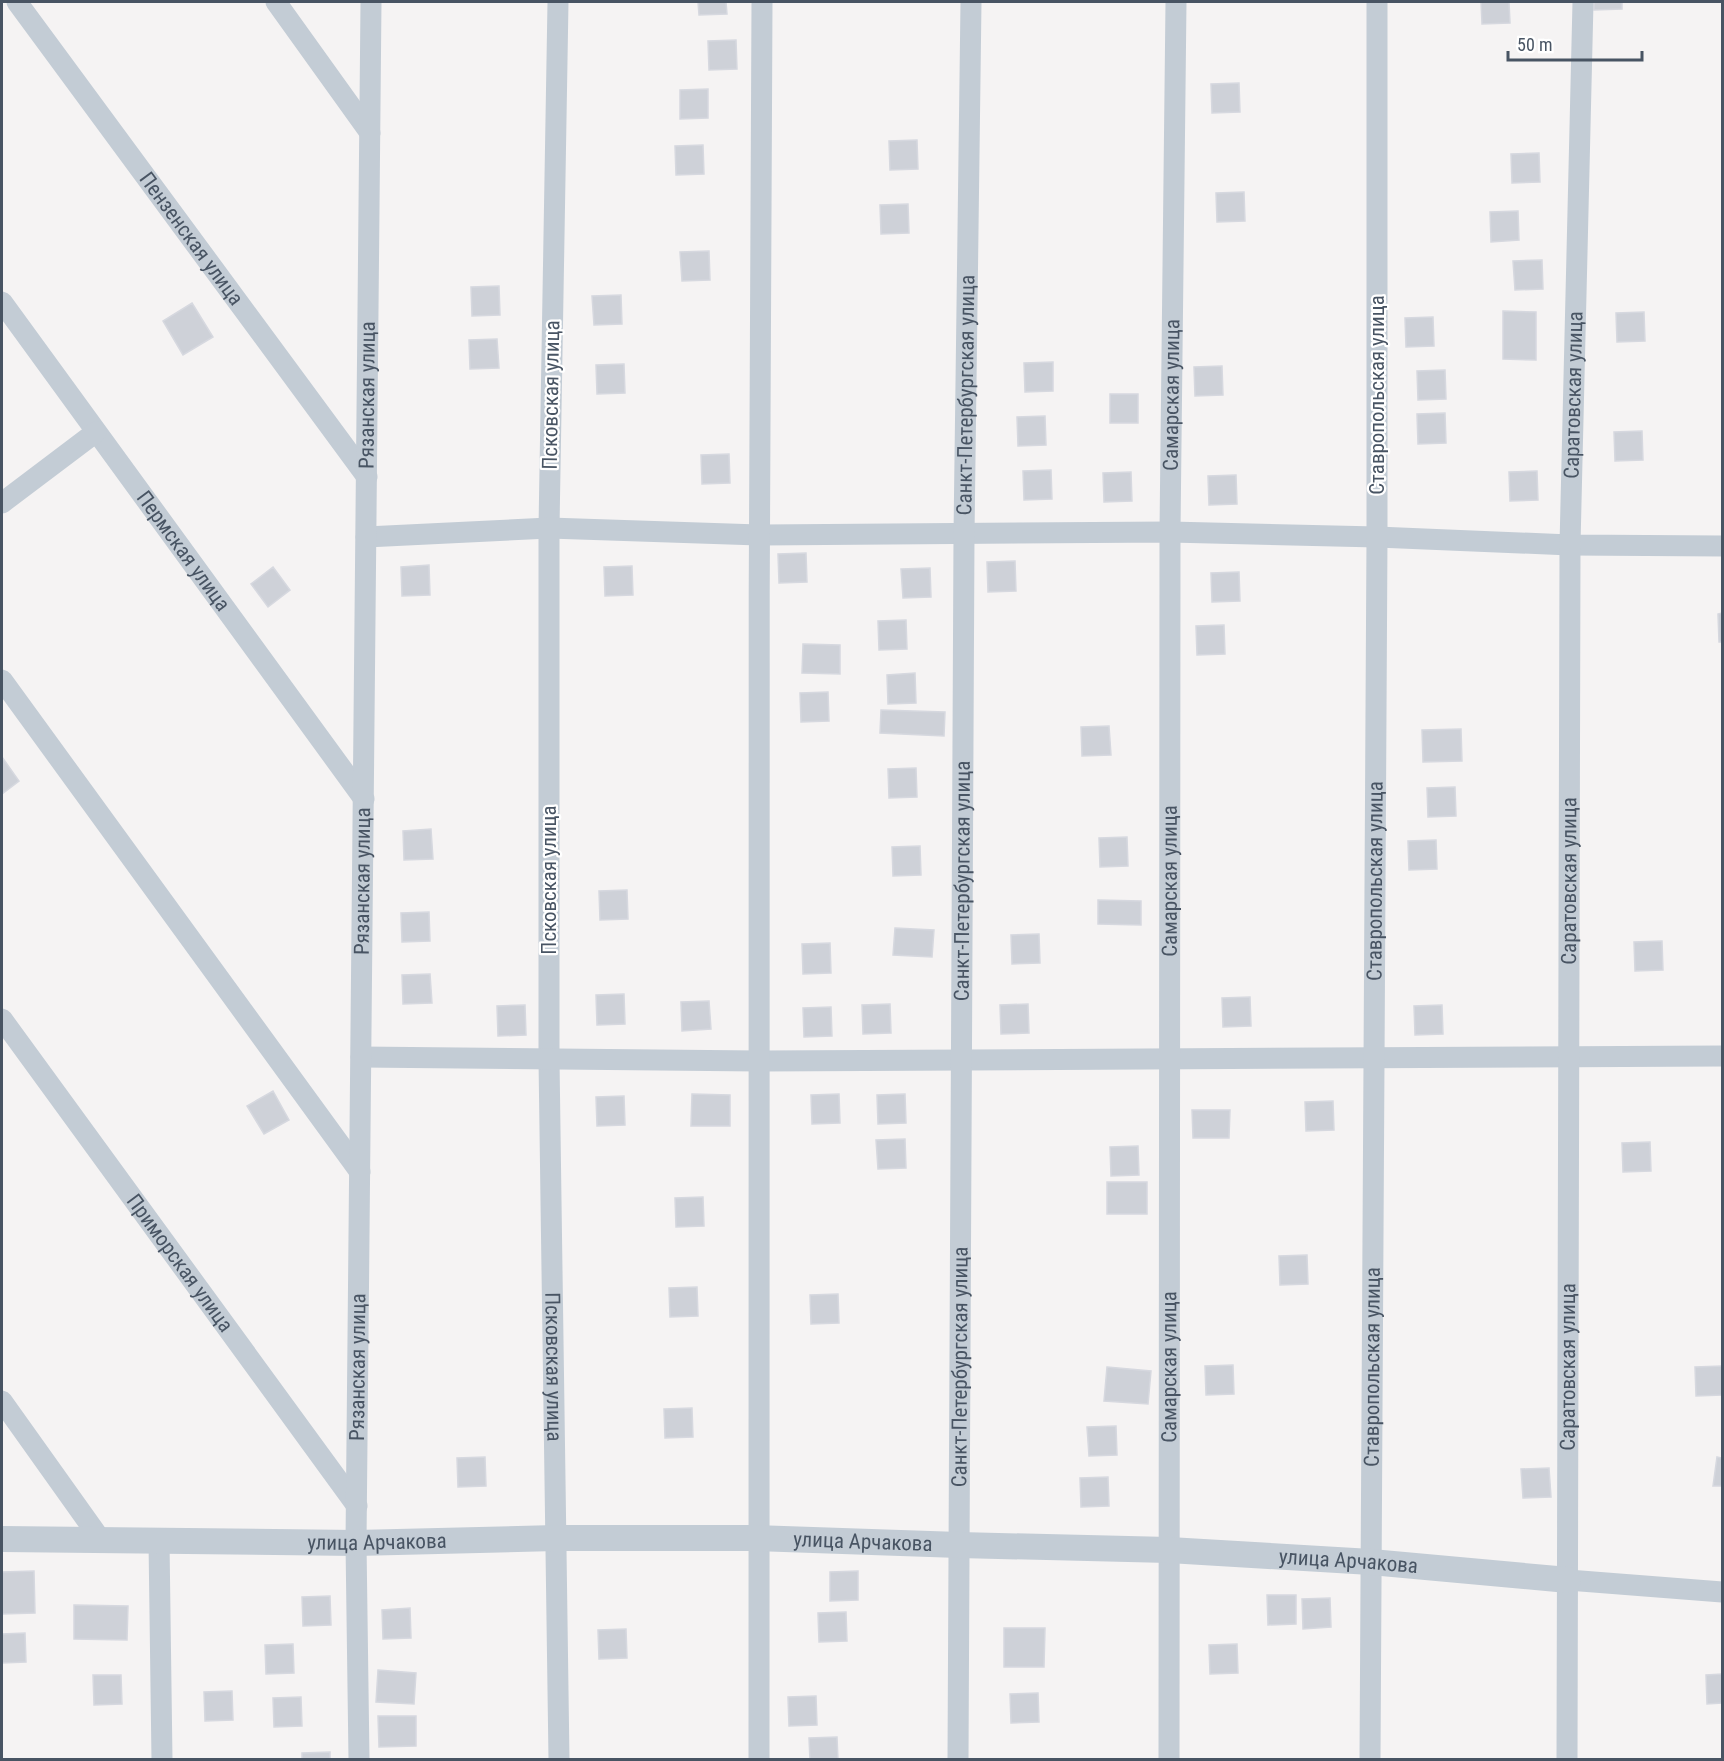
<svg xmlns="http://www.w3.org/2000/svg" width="1724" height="1761" font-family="'Roboto Condensed',sans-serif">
	<rect width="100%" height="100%" fill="#f5f3f3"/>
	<path fill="#ced1d8" stroke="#d6d8df" stroke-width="1.5" d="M698,2h28l1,12 -28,1z
		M1481,2h28l1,21 -28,1z
		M1594,2h28v7l-28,1z
		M736,40l1,29 -28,1 -1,-29z
		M1239,83l1,29 -28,1 -1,-29z
		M708,89v29l-28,1v-29z
		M917,140l1,29 -28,1 -1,-29z
		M703,145l1,29 -28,1 -1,-29z
		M1539,153l1,29 -28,1 -1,-29z
		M1244,192l1,29 -28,1 -1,-29z
		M908,204l1,29 -28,1 -1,-29z
		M1518,211l1,29 -28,2 -1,-30z
		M709,251l1,29 -28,1 -2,-29z
		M1542,260l1,29 -28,1 -2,-29z
		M499,286l1,29 -28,1 -1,-29z
		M621,295l1,29 -28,1 -2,-29z
		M192,303l21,34 -30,18 -20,-34z
		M1503,311l33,1v48l-33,-1z
		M1644,312l1,29 -28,1 -1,-29z
		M1433,317l1,29 -28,1 -1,-29z
		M497,339l2,29 -29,1 -1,-29z
		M1053,362v29l-28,1 -1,-29z
		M624,364l1,29 -28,1 -1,-29z
		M1222,366l1,29 -28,1 -1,-29z
		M1445,370l1,29 -28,1 -1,-29z
		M1110,394h28v29h-28z
		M1445,413l1,30 -28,1 -1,-30z
		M1045,416l1,29 -28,1 -1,-29z
		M1642,431l1,29 -28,1 -1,-29z
		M729,454l1,29 -28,1 -1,-29z
		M1051,470l1,29 -28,1 -1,-29z
		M1537,471l1,29 -28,1 -1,-29z
		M1131,472l1,29 -28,1 -1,-29z
		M1236,475l1,29 -28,1 -1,-29z
		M806,553l1,29 -28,1 -1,-29z
		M1015,561l1,30 -28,1 -1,-30z
		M429,565l1,30 -28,1 -1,-29z
		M632,566l1,29 -28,1 -1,-29z
		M273,567l17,23 -22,17 -17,-23z
		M930,568l1,29 -28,1 -2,-29z
		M1239,572l1,29 -28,1 -1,-29z
		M1722,613v29h-3l-1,-28z
		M906,620l1,29 -28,1 -1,-29z
		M1224,625l1,29 -28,1 -1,-29z
		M803,644l37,1v29l-38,-1z
		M915,673l1,30 -28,1 -1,-29z
		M828,692l1,29 -28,1 -1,-29z
		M881,710l64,2 -1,24 -64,-3z
		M1109,726l2,29 -29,1 -1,-29z
		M1461,729l1,32 -39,1 -1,-32z
		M2,757l17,24 -17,13z
		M916,768l1,29 -28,1 -1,-29z
		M1455,787l1,29 -28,1 -1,-29z
		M431,829l2,30 -29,1 -1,-29z
		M1127,837l1,29 -28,1 -1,-29z
		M1436,840l1,29 -28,1 -1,-29z
		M920,846l1,29 -28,1 -1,-29z
		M627,890l1,29 -28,1 -1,-29z
		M1098,900l43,1v24l-43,-1z
		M429,912l1,29 -28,1 -1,-29z
		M895,928l39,2 -2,27 -39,-2z
		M1039,934l1,29 -28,1 -1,-29z
		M1662,941l1,29 -28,1 -1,-29z
		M830,943l1,30 -28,1 -1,-30z
		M430,974l2,29 -29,1 -1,-29z
		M624,994l1,30 -28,1 -1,-30z
		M1250,997l1,29 -28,1 -1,-29z
		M709,1001l2,28 -29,2 -1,-29z
		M890,1004l1,29 -28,1 -1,-29z
		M1028,1004l1,29 -28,1 -1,-29z
		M525,1005l1,30 -28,1 -1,-30z
		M1442,1005l1,29 -28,1 -1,-29z
		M831,1007l1,29 -28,1 -1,-29z
		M273,1091l16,29 -25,14 -17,-28z
		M692,1094l38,1v31h-39z
		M839,1094l1,29 -28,1 -1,-29z
		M905,1094l1,29 -28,1 -1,-29z
		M624,1096l1,29 -28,1 -1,-29z
		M1333,1101l1,29 -28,1 -1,-29z
		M1192,1110h38l-1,28h-36z
		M905,1139l1,29 -28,1 -2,-29z
		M1650,1142l1,29 -28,1 -1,-29z
		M1138,1146l1,29 -28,1 -1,-29z
		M1107,1182h40v32h-40z
		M703,1197l1,29 -28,1 -1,-29z
		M1307,1255l1,29 -28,1 -1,-29z
		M697,1287l1,29 -28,1 -1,-29z
		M838,1294l1,29 -28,1 -1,-29z
		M1233,1365l1,29 -28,1 -1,-29z
		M1722,1366v29l-26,1 -1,-29z
		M1107,1367l44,4 -3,33 -44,-3z
		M692,1408l1,29 -28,1 -1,-29z
		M1116,1426l1,29 -28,1 -2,-29z
		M485,1457l1,29 -28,1 -1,-29z
		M1717,1457l5,1v28h-9z
		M1549,1468l2,29 -28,1 -2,-29z
		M1108,1477l1,29 -28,1 -1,-29z
		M34,1571l1,42 -33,1v-42z
		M858,1571v29l-28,1v-29z
		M1267,1595h29v29l-28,1z
		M330,1596l1,29 -28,1 -1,-29z
		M1330,1598l1,29 -28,2 -1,-30z
		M74,1605l54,1 -1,34 -53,-1z
		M410,1608l1,30 -28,1 -1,-29z
		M846,1612l1,29 -28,1 -1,-29z
		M1004,1628h41l-1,39h-40z
		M626,1629l1,29 -28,1 -1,-29z
		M25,1633l1,29 -24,1v-29z
		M293,1644l1,29 -28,1 -1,-29z
		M1237,1644l1,29 -28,1 -1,-29z
		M378,1670l38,3 -2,31 -38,-2z
		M1722,1674v29l-15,1 -1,-29z
		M93,1675h28l1,29 -28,1z
		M232,1691l1,29 -28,1 -1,-29z
		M1038,1693l1,29 -28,1 -1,-29z
		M816,1696l1,29 -28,1 -1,-29z
		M301,1697l1,29 -28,1 -1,-29z
		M378,1716h38v30l-37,1z
		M837,1737l1,23h-28l-1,-22z
		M330,1752v8h-28v-7z"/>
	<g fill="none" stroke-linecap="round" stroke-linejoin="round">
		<g stroke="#c3ccd5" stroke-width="21">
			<path id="s1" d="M17,2l350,475"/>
			<path d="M276,2l94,131"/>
			<path id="s2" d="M558,2l-9,526v532l10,700"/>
			<path id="s3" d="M2,302l362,497"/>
			<path d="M2,503l94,-71"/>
			<path d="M366,537l183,-9 210,7 411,-3 207,5 193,8 152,1"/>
			<path d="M2,680l358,492"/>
			<path id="s4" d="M2,1019l355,487"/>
			<path d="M361,1057l397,4 964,-5"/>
			<path d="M2,1401l99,139"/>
			<path d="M159,1541l3,219"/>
			<path d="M1568,1580l154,12"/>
			<path id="s5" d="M359,1760l-3,-217 15,-1541"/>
			<path d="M759,1760c-1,-587 -1,-1172 3,-1758"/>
			<path id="s6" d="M958,1760l6,-1225 7,-533"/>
			<path id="s7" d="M1169,1760l1,-1228 6,-530"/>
			<path id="s8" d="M1370,1760l7,-1223v-535"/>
			<path id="s9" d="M1567,1760l3,-1215 13,-543"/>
		</g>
		<path stroke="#c3ccd5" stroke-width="26" id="s10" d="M2,1539l354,4 200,-5h202l201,7 210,5 202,12 197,18"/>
	</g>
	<g text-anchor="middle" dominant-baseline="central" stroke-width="4.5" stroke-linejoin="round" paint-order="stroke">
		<g font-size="21" fill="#485463" stroke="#fff">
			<text stroke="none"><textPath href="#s1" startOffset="294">Пензенская улица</textPath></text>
			<text stroke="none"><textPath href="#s6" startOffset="1365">Санкт-Петербургская улица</textPath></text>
			<text stroke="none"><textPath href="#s7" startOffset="1365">Самарская улица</textPath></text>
			<text stroke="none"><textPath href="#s9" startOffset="1365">Саратовская улица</textPath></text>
			<text stroke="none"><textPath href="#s5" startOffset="1365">Рязанская улица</textPath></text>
			<text transform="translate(551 395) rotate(-89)">Псковская улица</text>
			<text transform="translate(1377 395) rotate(-90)">Ставропольская улица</text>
			<text stroke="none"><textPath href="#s3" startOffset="308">Пермская улица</textPath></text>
			<text transform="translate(549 880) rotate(-90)">Псковская улица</text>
			<text stroke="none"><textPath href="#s6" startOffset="879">Санкт-Петербургская улица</textPath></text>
			<text stroke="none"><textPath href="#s7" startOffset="879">Самарская улица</textPath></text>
			<text stroke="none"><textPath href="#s9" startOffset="879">Саратовская улица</textPath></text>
			<text stroke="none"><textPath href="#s5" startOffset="879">Рязанская улица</textPath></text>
			<text stroke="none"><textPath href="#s8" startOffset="879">Ставропольская улица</textPath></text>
			<text stroke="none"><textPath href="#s4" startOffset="302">Приморская улица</textPath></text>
			<text stroke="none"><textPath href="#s5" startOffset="393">Рязанская улица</textPath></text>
			<text stroke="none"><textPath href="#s2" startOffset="1365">Псковская улица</textPath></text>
			<text stroke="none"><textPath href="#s6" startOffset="393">Санкт-Петербургская улица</textPath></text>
			<text stroke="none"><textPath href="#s7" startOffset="393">Самарская улица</textPath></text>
			<text stroke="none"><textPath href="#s8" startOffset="393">Ставропольская улица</textPath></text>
			<text stroke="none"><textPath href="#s9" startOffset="393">Саратовская улица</textPath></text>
			<text stroke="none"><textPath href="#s10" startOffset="375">улица Арчакова</textPath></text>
			<text stroke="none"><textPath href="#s10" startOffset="861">улица Арчакова</textPath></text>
			<text stroke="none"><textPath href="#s10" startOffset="1347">улица Арчакова</textPath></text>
		</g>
	</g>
	<rect width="1724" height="1761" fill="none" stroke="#485463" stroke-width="6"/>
	<path d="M1508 51v9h134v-9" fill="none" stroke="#485463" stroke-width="3"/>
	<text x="1517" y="51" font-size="18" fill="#485463" stroke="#ffffff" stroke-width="4.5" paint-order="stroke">50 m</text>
</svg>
